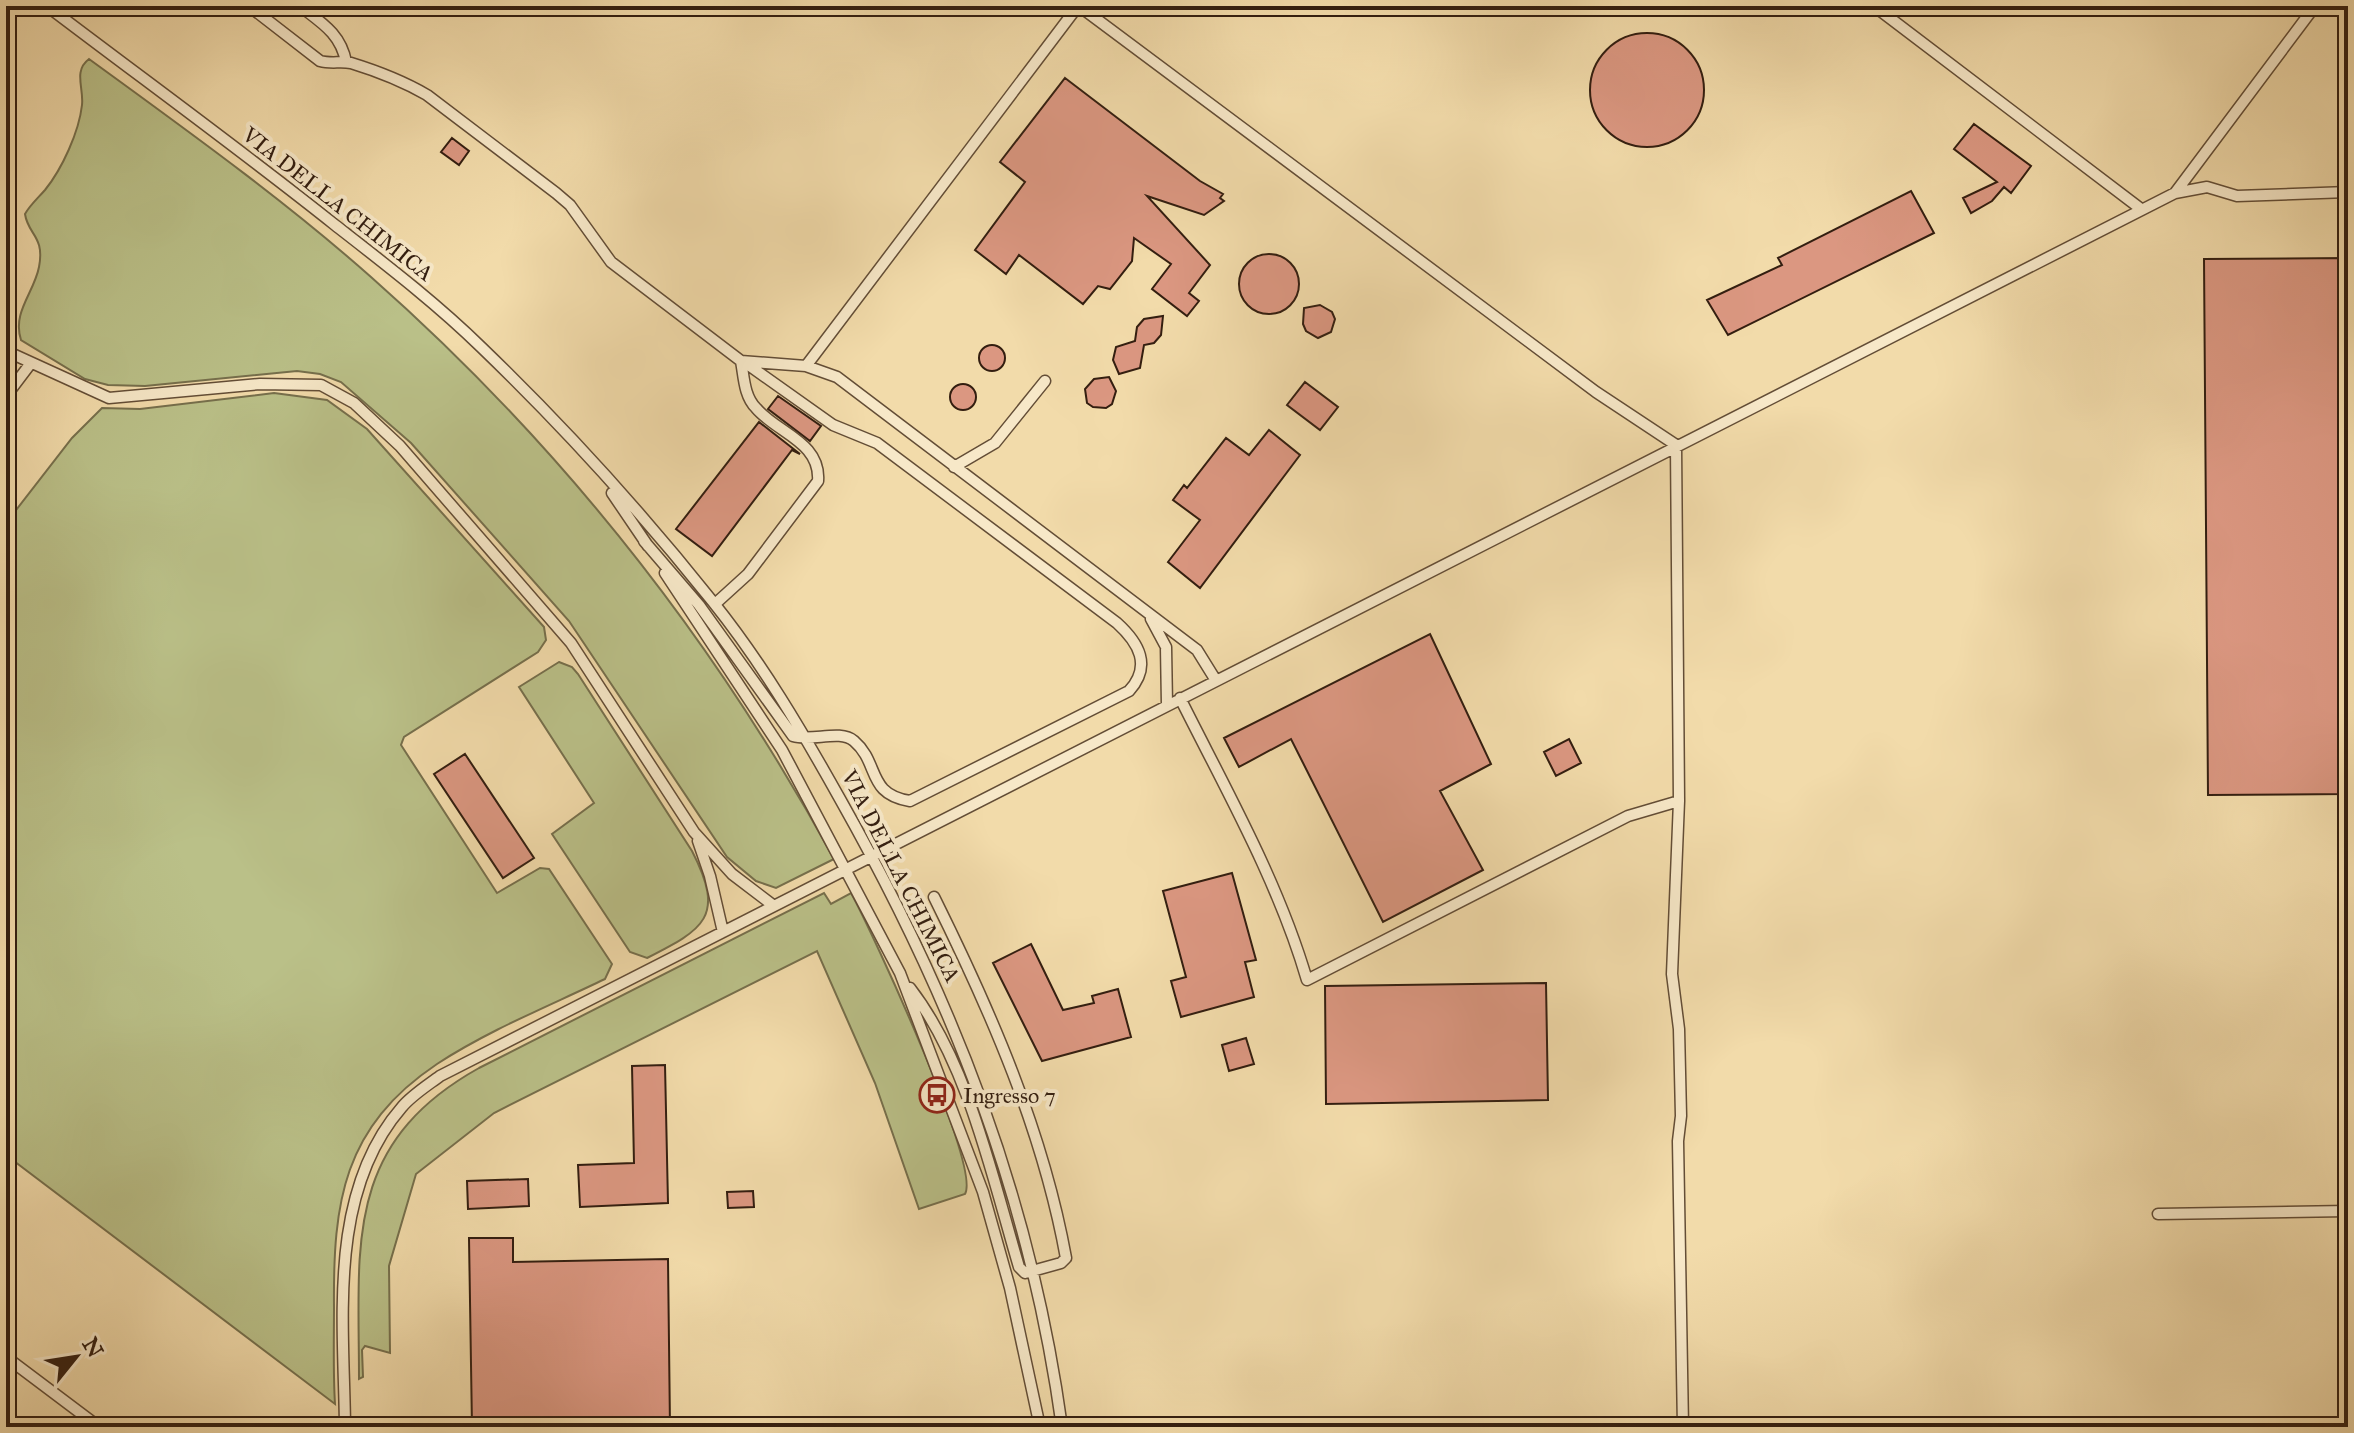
<svg xmlns="http://www.w3.org/2000/svg" width="2354" height="1433" font-family="'IM FELL Great Primer',serif">
	<rect width="100%" height="100%" fill="#f2dbaa"/>
	<filter id="stains"><feTurbulence type="fractalNoise" baseFrequency=".0025" numOctaves="4"/><feColorMatrix values="0 0 0 0 .2 0 0 0 0 .09 0 0 0 0 .02 0 0 0 .5 -.17"/></filter>
	<radialGradient id="worn" r=".72"><stop offset=".6" stop-color="#630" stop-opacity="0"/><stop offset="1" stop-color="#630" stop-opacity=".3"/></radialGradient>
	<path fill="#bac088" stroke="#766f4c" stroke-width="2" d="M89,59c96,70 194,140 282,218 189,167 342,360 463,582l-58,29 -20,-7 -29,-24 -158,-236 -158,-178 -70,-61 -21,-8 -23,-3 -152,15 -37,-1 -23,-6 -64,-39c-9,-28 13,-47 18,-73 6,-31 -11,-32 -14,-53 5,-9 13,-16 20,-24 17,-21 34,-58 37,-85 2,-17 -9,-34 7,-46z
		M274,393l53,7 40,29 177,198 2,13 -8,12 -134,85 -3,8 96,148 43,-25 9,1 63,95 -7,15c-56,27 -116,51 -168,85 -94,63 -104,138 -103,243 0,32 -1,65 1,97l-329,-249v-632l66,-85 30,-30 38,1z
		M559,662l13,5 6,7 114,177c34,66 12,78 -45,107l-17,-6 -78,-118 42,-31 -75,-116z
		M824,893l7,11 20,-11c21,38 130,274 114,301l-46,15 -44,-126 -58,-132 -323,162 -78,61 -27,92 1,87 -25,-7 -3,4 1,27 -4,2c0,-134 -16,-235 120,-311z"/>
	<path fill="#db9781" stroke="#331e10" stroke-width="2" d="M1590 90a57 57 0 1 1 114 0a57 57 0 1 1-114 0Z
		M1065,78l135,103 23,13 -3,4 4,3 -20,14 -57,-19 63,69 -21,28 10,8 -12,15 -35,-27 19,-25 -37,-26 -2,23 -22,28 -12,-3 -15,18 -64,-49 -13,19 -31,-24 50,-68 -25,-20z
		M1974,124l57,42 -20,27 -7,-6 -12,14 -21,12 -8,-15 34,-16 -43,-33z
		M452,138l17,13 -10,14 -18,-13z
		M1911,191l23,42 -206,102 -21,-35 75,-35 -4,-7z
		M1239 284a30 30 0 1 1 60 0a30 30 0 1 1-60 0Z
		M2348,258v536l-140,1 -4,-536z
		M1320,305l12,7 3,7 -4,13 -13,6 -12,-7 -3,-7 1,-16z
		M1163,316l-2,19 -7,8 -10,2 -4,23 -21,6 -6,-14 3,-13 19,-6 2,-14 7,-8z
		M979 358a13 13 0 1 1 26 0a13 13 0 1 1-26 0Z
		M1109,377l7,14 -4,13 -6,4 -13,-1 -6,-4 -2,-14 9,-10z
		M1305,382l33,25 -18,23 -33,-25z
		M950 397a13 13 0 1 1 26 0a13 13 0 1 1-26 0Z
		M778,396l43,30 -11,15 -42,-32z
		M759,422l41,32 -8,-4 -80,106 -36,-27z
		M1269,430l31,25 -100,133 -32,-26 32,-42 -27,-20 11,-15 3,3 39,-50 23,17z
		M1430,634l61,130 -51,27 43,79 -100,52 -92,-183 -52,28 -15,-29z
		M1569,739l12,24 -25,13 -12,-24z
		M465,754l69,104 -31,20 -69,-104z
		M1232,873l24,87 -11,2 9,35 -73,20 -10,-36 15,-4 -23,-86z
		M1031,944l32,66 31,-7 -2,-7 26,-7 13,48 -89,24 -49,-98z
		M1546,983l2,117 -222,4 -1,-118z
		M1246,1038l8,26 -25,7 -7,-26z
		M665,1065l3,138 -88,4 -2,-42 56,-2 -2,-97z
		M528,1179l1,27 -61,3 -1,-28z
		M753,1191l1,16 -26,1 -1,-16z
		M469,1238h44v24l155,-3 2,168h-198z"/>
	<g fill="none" stroke-linecap="round" stroke-linejoin="round">
		<defs>
			<path id="service" d="M47,6c96,73 194,144 288,219 50,39 101,78 146,122 82,79 161,166 232,255 49,61 89,129 127,197 114,202 190,397 222,628
				M249,6l71,55c11,3 20,0 31,2 26,8 52,18 76,32l129,98 14,12 41,57 130,99 65,5 31,11 360,273 18,29
				M300,6c22,17 41,28 46,56
				M1079,6l517,386 80,53 3,356 -7,173 7,55 2,87 -3,25 5,286
				M1874,6l267,203
				M2175,193l32,-6 30,9 111,-4
				M6,351l103,47 151,-14 61,1 33,18 46,43 171,197 123,189 38,42 42,32
				M806,366l272,-360
				M6,396l25,-33
				M954,467l41,-24 50,-62
				M612,493l36,53
				M644,541l55,64 94,131c19,6 47,-7 61,5 26,22 12,53 56,60l219,-110c23,-25 10,-48 -12,-68l-240,-180 -44,-18 -86,-61
				M665,573l117,177 118,223 83,219 27,96 30,139
				M715,604l33,-30 70,-93c3,-39 -41,-48 -62,-73 -12,-12 -12,-31 -15,-47
				M1151,619l15,28 1,58
				M1180,698c46,92 98,183 127,282l321,-164 51,-15
				M698,841l12,35 13,56
				M910,988c58,75 82,188 109,279l6,6 36,-10 5,-5c-23,-127 -75,-246 -132,-361
				M2158,1214l190,-3
				M6,1357l93,70
				M345,1427c-1,-105 -18,-234 57,-320 10,-12 26,-22 38,-31l1735,-883 140,-187"/>
		</defs>
		<use href="#service" stroke="#634d36" stroke-width="13"/>
		<use href="#service" stroke="#f7e8c8" stroke-width="10"/>
	</g>
	<defs>
		<symbol id="bus-ring" viewBox="-11 -11 22 22"><circle r="9.5" fill="#f7e8c8" stroke="#8f2418" stroke-width="1.5"/><path d="M-5-6H5V4H4V6H2V4H-2V6H-4V4H-5ZM-3.5-4V0h7V-4ZM-3.5 1.2v1.5H-2V1.2ZM2 1.2v1.5H3.5V1.2Z" fill="#8f2418"/></symbol>
	</defs>
	<g fill-rule="evenodd">
		<use href="#bus-ring" x="917" y="1075" width="40" height="40"/>
	</g>
	<g text-anchor="middle" dominant-baseline="central" stroke-width="8" stroke-linejoin="round" paint-order="stroke">
		<g font-size="22" fill="#331e10" stroke="#f7e8c8">
			<text transform="translate(338 204) rotate(38)">VIA DELLA CHIMICA</text>
			<text transform="translate(901 876) rotate(63)">VIA DELLA CHIMICA</text>
		</g>
		<g font-size="22" fill="#331e10" stroke="#f7e8c8" text-anchor="start">
			<text x="963" y="1095">Ingresso 7</text>
		</g>
	</g>
	<rect width="2354" height="1433" fill="none" stroke="#f2dbaa" stroke-width="32"/>
	<rect x="8" y="8" width="2338" height="1417" fill="none" stroke="#331e10" stroke-width="4"/>
	<rect x="16" y="16" width="2322" height="1401" fill="none" stroke="#331e10" stroke-width="2"/>
	<g transform="translate(76 1357) rotate(60)" stroke="#f7e8c8" stroke-width="6" paint-order="stroke">
	<path d="M0-6L14 30L0 20L-14 30Z" fill="#331e10"/>
	<text y="-12" font-size="22" font-weight="bold" text-anchor="middle" fill="#331e10">N</text>
	</g>
	<rect width="100%" height="100%" filter="url(#stains)"/>
	<rect width="100%" height="100%" fill="url(#worn)"/>
</svg>
